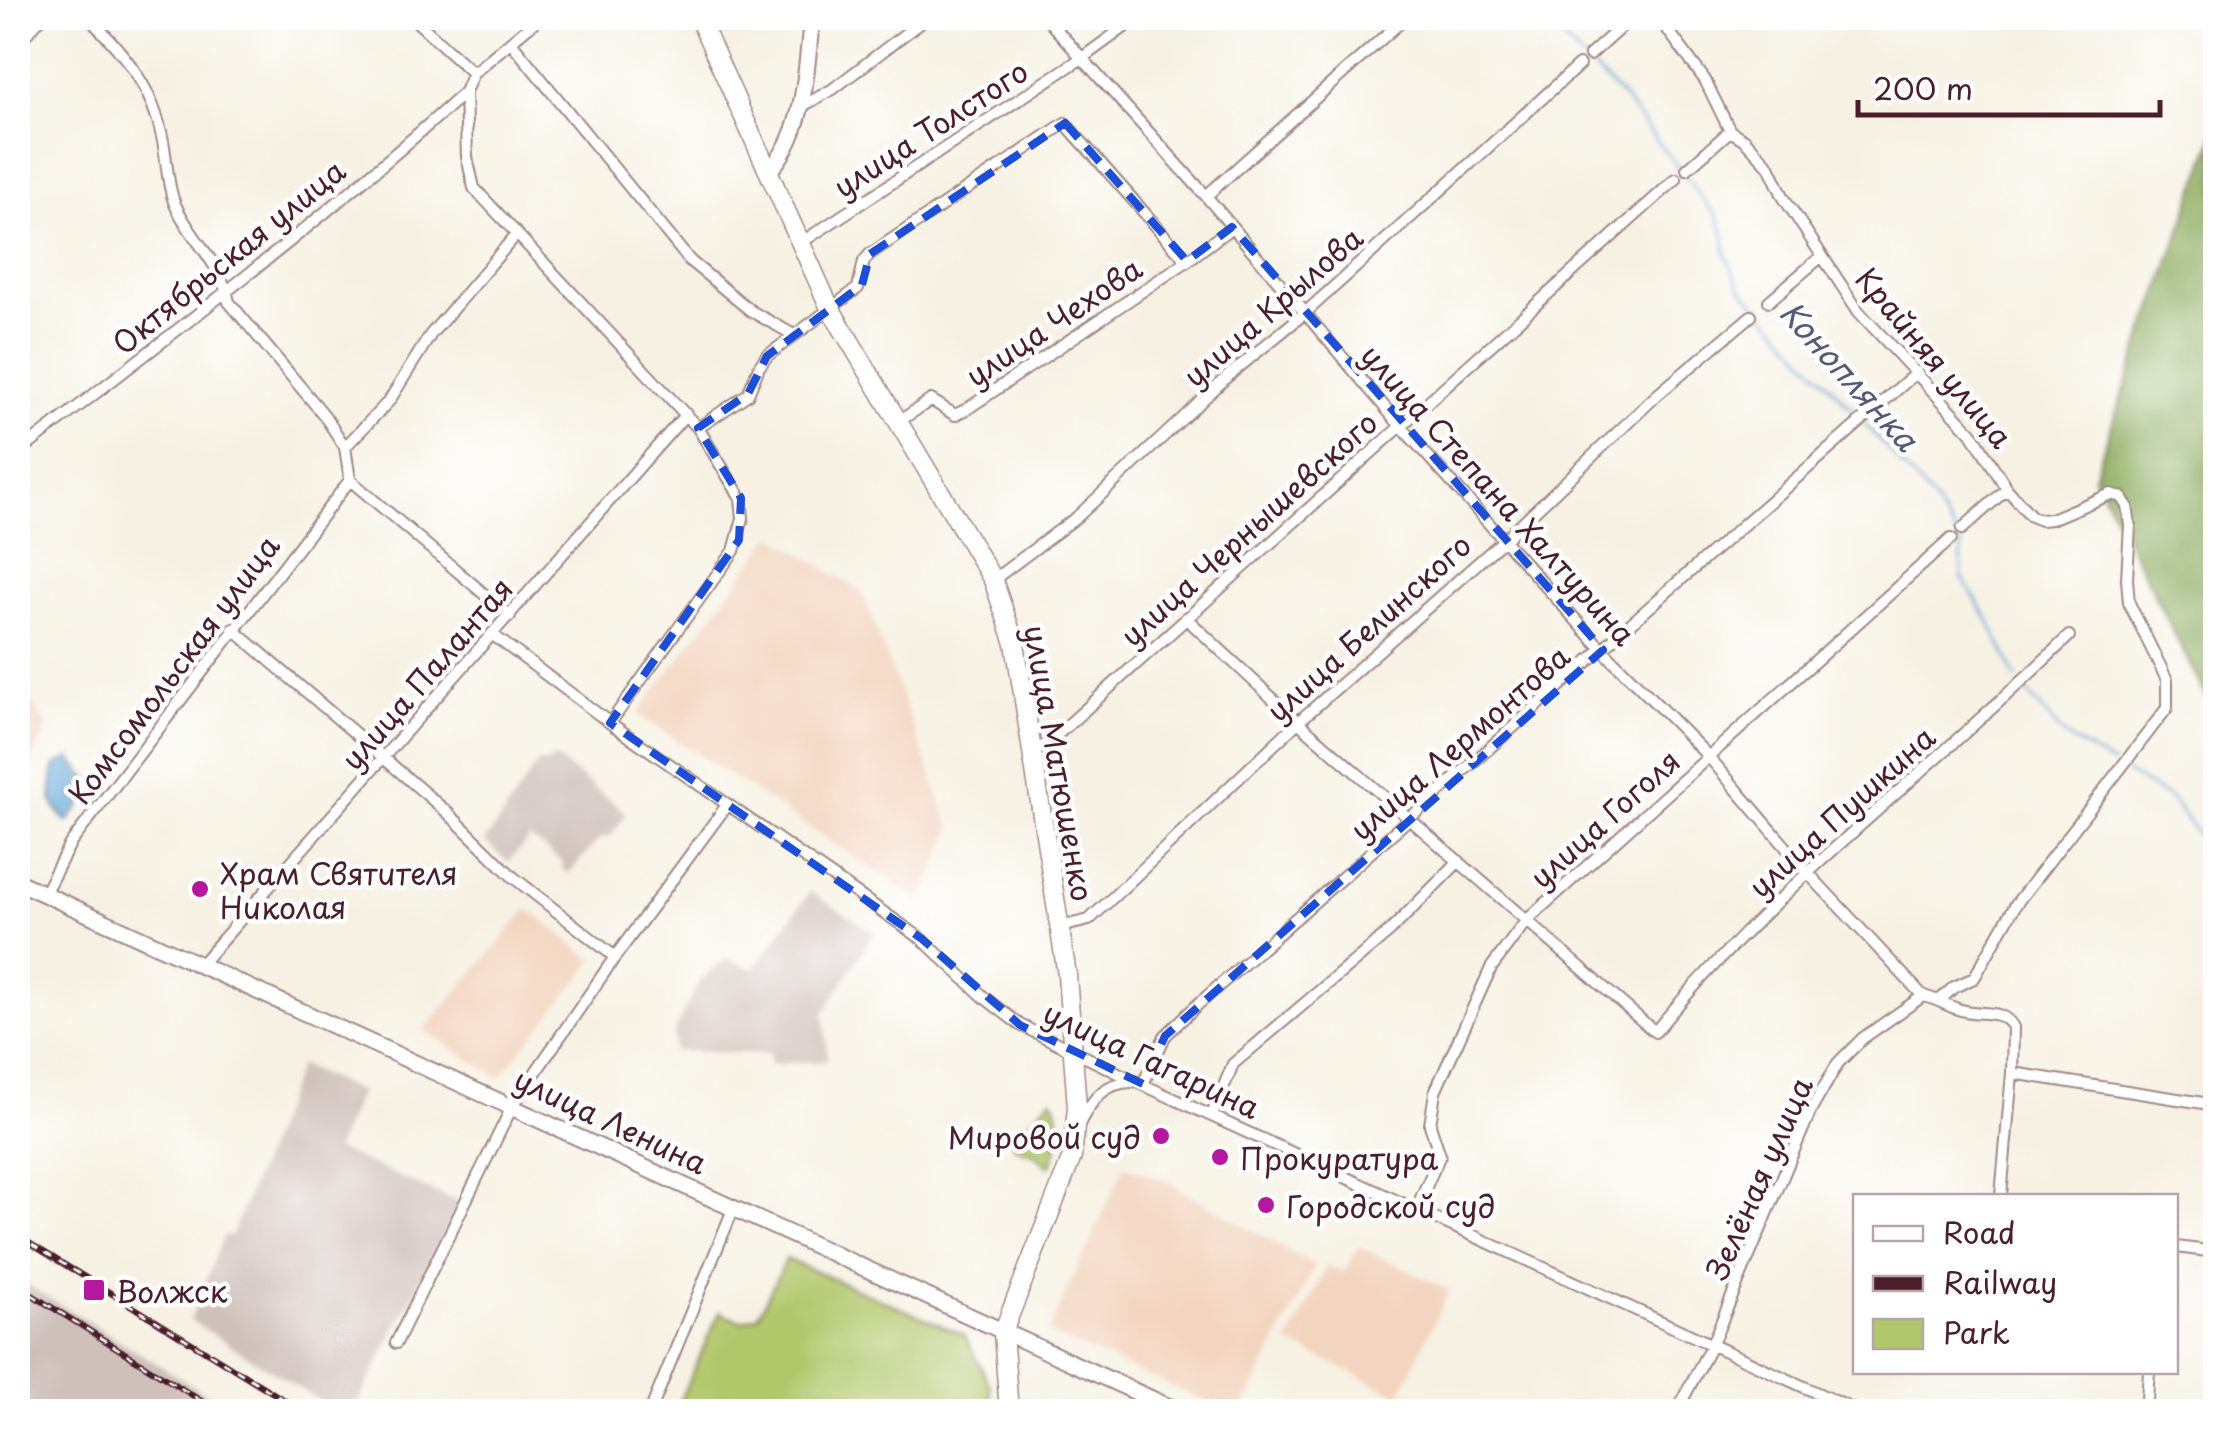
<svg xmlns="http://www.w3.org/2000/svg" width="2233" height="1429" font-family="'Playpen Sans',sans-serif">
	<rect width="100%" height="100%" fill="#fff"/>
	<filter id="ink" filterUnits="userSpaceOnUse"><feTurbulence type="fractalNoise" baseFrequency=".01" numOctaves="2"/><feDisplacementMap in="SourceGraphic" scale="20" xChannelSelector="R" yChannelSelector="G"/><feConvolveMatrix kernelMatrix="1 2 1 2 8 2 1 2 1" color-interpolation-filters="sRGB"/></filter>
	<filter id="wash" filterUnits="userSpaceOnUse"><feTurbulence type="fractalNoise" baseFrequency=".0048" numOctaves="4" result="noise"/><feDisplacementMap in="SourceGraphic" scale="40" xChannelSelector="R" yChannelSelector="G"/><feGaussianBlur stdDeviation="2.25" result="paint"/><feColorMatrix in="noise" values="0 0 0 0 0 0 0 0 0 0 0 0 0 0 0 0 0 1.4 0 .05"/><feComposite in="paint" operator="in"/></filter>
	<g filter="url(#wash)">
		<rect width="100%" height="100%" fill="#f6f1e2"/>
		<path fill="#f3d4be" d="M773,535l89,57 90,238 -31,71 -284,-187z
			M18,677l29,51 -29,62z
			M528,909l66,52 -95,117 -75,-48z
			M1124,1166l42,15 149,85 -73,145h-14l-180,-78z
			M1358,1246l91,44 -49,105 -112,-52 39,-77 18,6z"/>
		<path fill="#cfc0ba" d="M554,757l73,56 -17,24 -10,1 -31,35 -7,-4 1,-6 -33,-25 -22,24 -23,-20 53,-79h11z
			M810,892l64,40 -50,81 4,48 -59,3 1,-10 -96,-3v-19l25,-51 27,-22 28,10z
			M299,1065l61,27 -25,57 125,54 -106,208h-18l-146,-91 34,-85 7,2z
			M18,1279l212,129 3,3h-215z"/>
		<path fill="#b0c76b" stroke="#7d734b" stroke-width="2.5" d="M1052,1098c11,18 7,48 -1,67l-4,1 -11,-12 -21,-7 -2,-7z
			M786,1259l178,76 26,50 1,26h-316l45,-99 21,9 17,-5z"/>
		<path fill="#8cac5f" stroke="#6b6645" stroke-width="2.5" d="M2215,133v581l-121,-238z"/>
		<path fill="#60a4d5" stroke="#556280" stroke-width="2.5" d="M70,758l20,23 -10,25 -12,16c-23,-21 -17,-28 -13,-56z"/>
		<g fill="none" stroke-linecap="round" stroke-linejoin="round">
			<path stroke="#60a4d5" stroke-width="2.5" d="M1541,18l80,77 97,123 6,15 2,22 14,32 120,131
				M1865,424l68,76 28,42 1,35 26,42 28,59
				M2021,685l44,51 48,28
				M2127,773l44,26 45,59"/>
		</g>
	</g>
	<g filter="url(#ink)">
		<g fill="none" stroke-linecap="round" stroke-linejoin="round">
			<defs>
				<path id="street" d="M89,18c37,37 64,70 74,123 4,20 4,42 11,61 15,36 48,61 55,100l95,113 21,32 5,33 160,136
					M413,18l60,55
					M539,18l-66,55 -8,19 2,65 7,31 224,240 43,70 2,20 -9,33 -124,172
					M1046,18l160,178 193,228 204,226 106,107 99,116 115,123
					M1659,18l46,62 25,51 15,9 24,26 15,32 75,114 113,121 35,56 24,27 10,4 10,-1 60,-25 10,3 6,9 3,19 -3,54 2,24 38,77v28l-151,196 -42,74 -20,9 -13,12
					M511,42l179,219 61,50 43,24
					M18,43l23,-25
					M1590,55l41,-37
					M801,107l32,-18 93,-71
					M1687,169l43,-38
					M1206,196l199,-178
					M799,244l283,-186 55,-40
					M1769,301l53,-45
					M898,422l33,-22 24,15 12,-6 220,-148 45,-34
					M698,428l50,-34 11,-27 8,-11 91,-68 6,-27 6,-7 195,-131 122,138
					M345,447l44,-46 42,-67 85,-99
					M18,453c151,-117 305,-232 447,-361
					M1962,529l45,-40
					M993,580l84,-63 151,-141 77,-63 274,-248
					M1186,618l112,104 357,310c121,-148 278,-262 414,-396
					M233,629l215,184 65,64 102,80
					M493,635l117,88 312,216 63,59 35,27 117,57 722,330
					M1032,752l16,-9 628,-564
					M44,894l26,-50 280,-364
					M1060,927l29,-7 209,-198 207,-183 152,-144 94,-79
					M202,963l484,-549
					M1923,996c15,3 24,10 38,14 18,6 40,-3 52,17l-1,46 -11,123
					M2012,1073l204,32
					M1143,1084l22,-48 31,-30 721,-634
					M1212,1115l21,-51 156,-132 70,-71
					M1079,1124c12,-23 25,-42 53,-42
					M1417,1207l23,-52 -10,-30 5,-33 56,-124 35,-47 425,-382
					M2176,1247l40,5
					M396,1343l117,-238 102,-148 112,-152
					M650,1412l84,-205
					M1676,1412l36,-68 99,-234 27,-47 25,-25 60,-42
					M2146,1412l3,-40"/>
				<path id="secondary" d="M768,172c39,-40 37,-101 44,-154
					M18,882l1162,530"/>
				<path id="primary" d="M699,18l131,290 163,272 22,63 52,332 10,132 -5,50 -69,175 6,80"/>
			</defs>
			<use href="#street" stroke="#a08886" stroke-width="14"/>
			<use href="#secondary" stroke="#a08886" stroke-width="19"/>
			<use href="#primary" stroke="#a08886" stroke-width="21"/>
			<use href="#street" stroke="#fff" stroke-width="10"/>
			<use href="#secondary" stroke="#fff" stroke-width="15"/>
			<use href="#primary" stroke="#fff" stroke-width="18"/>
			<defs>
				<path id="rail" d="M18,1236l286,176
					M18,1286l201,126"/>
			</defs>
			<use href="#rail" stroke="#4a1f2b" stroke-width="6"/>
			<use href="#rail" stroke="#fff" stroke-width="2.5" stroke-dasharray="8" stroke-linecap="butt"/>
		</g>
	</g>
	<path fill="none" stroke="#1d4ed8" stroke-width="8" stroke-dasharray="20 12" stroke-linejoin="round" d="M1065,123l122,138 45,-34 371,423 -438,386 -22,48 -123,-59 -98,-86 -312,-216 129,-183 2,-42 -43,-70 50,-34 19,-38 95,-71 8,-31z"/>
	<g fill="#b5179e" stroke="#fff" stroke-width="4">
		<circle cx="200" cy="889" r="10"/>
		<circle cx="1161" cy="1136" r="10"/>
		<circle cx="1220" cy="1157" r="10"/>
		<circle cx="1266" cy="1205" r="10"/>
		<rect x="82" y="1278" width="24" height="24" rx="5"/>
	</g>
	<g text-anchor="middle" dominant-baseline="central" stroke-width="9" stroke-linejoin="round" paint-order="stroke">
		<g font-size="30" fill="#4a1f2b" stroke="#fff">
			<text transform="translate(930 128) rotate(-33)">улица Толстого</text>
			<text transform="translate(228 256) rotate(-39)">Октябрьская улица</text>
			<text transform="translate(1272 306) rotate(-41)">улица Крылова</text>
			<text transform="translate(1053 321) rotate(-34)">улица Чехова</text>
			<text transform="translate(1935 357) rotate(50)">Крайняя улица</text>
			<text transform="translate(1499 494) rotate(48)">улица Степана Халтурина</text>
			<text transform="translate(1248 528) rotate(-42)">улица Чернышевского</text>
			<text transform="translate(1368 627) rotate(-42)">улица Белинского</text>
			<text transform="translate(173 669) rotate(-53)">Комсомольская улица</text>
			<text transform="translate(426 673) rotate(-49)">улица Палантая</text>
			<text transform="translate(1459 742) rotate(-41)">улица Лермонтова</text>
			<text transform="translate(1060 763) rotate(80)">улица Матюшенко</text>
			<text transform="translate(1841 811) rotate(-42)">улица Пушкина</text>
			<text transform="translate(1604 818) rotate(-42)">улица Гоголя</text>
			<text transform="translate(1152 1059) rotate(25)">улица Гагарина</text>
			<text transform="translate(611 1120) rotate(25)">улица Ленина</text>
			<text transform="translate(1758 1178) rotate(-66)">Зелёная улица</text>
		</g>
		<g font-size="30" fill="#4a1f2b" stroke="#fff" text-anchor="start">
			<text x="220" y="872">Храм Святителя<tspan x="220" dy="34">Николая</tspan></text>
			<text x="1141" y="1136" text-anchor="end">Мировой суд</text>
			<text x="1240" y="1157">Прокуратура</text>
			<text x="1286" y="1205">Городской суд</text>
			<text x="116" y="1290">Волжск</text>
		</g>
		<g font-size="32" font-style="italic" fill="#545b77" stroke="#fff">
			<text transform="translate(1850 375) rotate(48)">Коноплянка</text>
		</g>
	</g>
	<rect width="2233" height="1429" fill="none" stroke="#fff" stroke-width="60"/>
	<rect x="1853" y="1194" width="325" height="180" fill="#ffffff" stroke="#b7a5aa" stroke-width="2.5"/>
	<rect x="1873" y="1226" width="50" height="15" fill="#ffffff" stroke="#b7a5aa" stroke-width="2.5"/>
	<text x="1943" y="1244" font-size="30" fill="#4a1f2b">Road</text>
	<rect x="1873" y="1276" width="50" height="15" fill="#4a1f2b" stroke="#b7a5aa" stroke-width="2.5"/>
	<text x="1943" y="1294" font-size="30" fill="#4a1f2b">Railway</text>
	<rect x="1873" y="1319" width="50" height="30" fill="#b0c76b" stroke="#b7a5aa" stroke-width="2.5"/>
	<text x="1943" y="1344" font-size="30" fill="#4a1f2b">Park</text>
	<path d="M1858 100v15h302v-15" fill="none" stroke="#4a1f2b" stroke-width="5"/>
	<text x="1873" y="100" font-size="30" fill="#4a1f2b" stroke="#ffffff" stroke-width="8" paint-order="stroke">200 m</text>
</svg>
